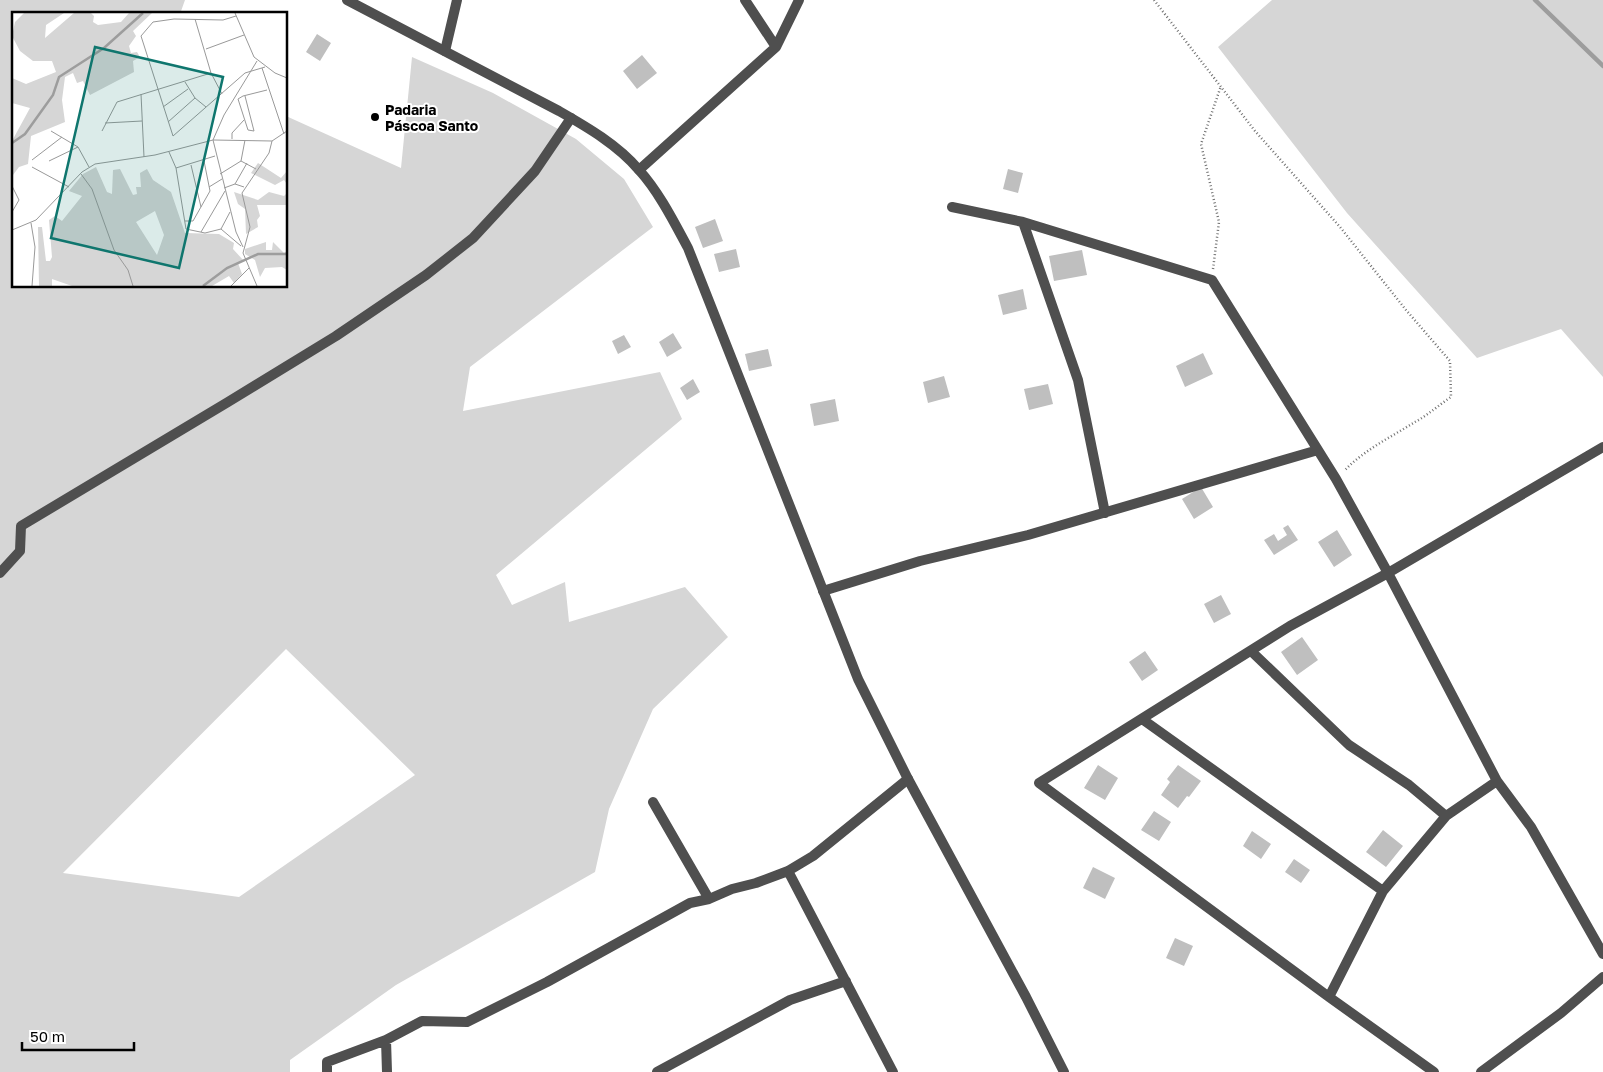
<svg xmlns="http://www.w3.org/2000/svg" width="1603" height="1072" font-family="'Golos Text',sans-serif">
	<rect width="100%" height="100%" fill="#fff"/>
	<path fill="#d6d6d6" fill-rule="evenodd" d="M0,0h185l-5,14h-166v272h272v-170l115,52 11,-111 81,36 83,46 48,40 29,48 -183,140 -7,44 197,-39 22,47 -186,156 16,30 53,-23 4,40 116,-35 43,50 -75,72 -44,100 -14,63 -199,113 -106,75v12h-290zM286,649l129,126 -176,122 -176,-24z
		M1272,0h331v377l-42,-48 -84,29 -130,-145 -129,-166z"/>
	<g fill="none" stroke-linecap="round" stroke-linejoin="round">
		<path stroke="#9d9d9d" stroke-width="4.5" d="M1535,0l68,66"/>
	</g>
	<path fill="#bfbfbf" d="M317,34l14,9 -11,18 -14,-9z
		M642,55l15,18 -20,16 -14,-18z
		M1008,169l15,4 -5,20 -15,-4z
		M715,219l8,22 -20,7 -8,-21z
		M736,249l4,18 -21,5 -5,-18z
		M1082,250l5,25 -33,6 -5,-25z
		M1023,289l4,20 -24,6 -5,-20z
		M673,333l9,15 -15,9 -8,-15z
		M624,335l7,12 -13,7 -6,-13z
		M768,349l4,17 -23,5 -4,-17z
		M1203,353l10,21 -28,13 -9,-21z
		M944,376l6,21 -22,6 -5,-21z
		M693,379l7,13 -13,8 -7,-12z
		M1048,384l5,20 -24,6 -5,-21z
		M835,399l4,22 -25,5 -4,-22z
		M1201,487l12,20 -19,12 -12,-20z
		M1288,525l10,15 -24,15 -10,-15 10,-6 4,7 9,-6 -4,-7z
		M1337,530l15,25 -18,12 -16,-25z
		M1221,595l10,19 -17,9 -10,-19z
		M1302,637l16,23 -21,15 -16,-23z
		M1145,651l13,19 -16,11 -13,-19z
		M1098,765l20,13 -13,22 -21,-12z
		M1178,765l23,16 -12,16 -2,-1 -9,12 -17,-13 9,-13 -3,-3z
		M1154,811l17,11 -12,19 -18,-11z
		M1383,830l20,16 -17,21 -20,-15z
		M1252,831l19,13 -10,15 -18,-13z
		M1294,859l16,11 -9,13 -16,-11z
		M1093,867l22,11 -10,21 -22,-11z
		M1175,938l18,8 -9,20 -18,-8z"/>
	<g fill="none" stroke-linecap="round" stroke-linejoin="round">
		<path stroke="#717171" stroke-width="2.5" stroke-dasharray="1 2.5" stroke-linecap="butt" d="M1154,0l101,131 85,96 66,83 44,51 1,36c-12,8 -23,18 -36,25 -24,15 -51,28 -71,49
			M1213,269l6,-47 -18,-78 20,-58"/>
		<path stroke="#4f4f4f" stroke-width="10" d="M745,0l31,47
			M445,51l12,-51
			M639,170l137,-123 23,-47
			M952,207l71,15 189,58 124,199 52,94 109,208 34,46 72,127
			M1023,222l55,158 27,133
			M0,573l20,-22 1,-25 207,-124 108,-66 90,-61 47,-37 62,-67 36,-53
			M823,591l97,-30 108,-26 290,-85
			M1251,651l98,94 60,40 37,31
			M1142,719l241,172
			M653,802l56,97
			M788,871l105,201
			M1329,997l54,-106 63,-75 51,-35
			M386,1040l1,32
			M327,1072v-10l59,-22 36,-19 45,1 80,-40 143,-79 19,-4 23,-10 24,-6 32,-12 25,-15 95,-77
			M657,1072l133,-72 56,-19
			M1434,1072l-105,-75 -290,-214 251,-157 98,-53 215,-126
			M1481,1072l80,-59 42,-36"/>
		<path stroke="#4f4f4f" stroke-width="10" d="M347,0l212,111c28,16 59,34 80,59 20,22 35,52 49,78l170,431 50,100 118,218 38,75"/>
	</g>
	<circle fill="#000" stroke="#fff" stroke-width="2" cx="375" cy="117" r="5"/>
	<g text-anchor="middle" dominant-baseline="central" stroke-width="4" stroke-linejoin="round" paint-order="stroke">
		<g font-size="14" font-weight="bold" fill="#000" stroke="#fff" text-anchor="start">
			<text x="385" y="109">Padaria<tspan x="385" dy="16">Páscoa Santo</tspan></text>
		</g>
	</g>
	<g transform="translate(12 12)">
		<rect width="275" height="275" fill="#fff"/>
		<path d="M12,1h40l-18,12 -1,13 29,-25h17l3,3 -1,6 5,3 23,-3 8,-9h23l-19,18 3,5 -7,10 2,7 6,-1 3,5 -7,4 1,11 -44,23 -7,-14 -6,2 -4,-10 -8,4 -3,23 3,22 -34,14 -3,28 -9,3 -6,8 -1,-34 18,-33 -18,-5v-25l14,6 30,-12 -4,-11h-19l-13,-10 -8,-15 3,-14zM246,151l23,15 6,-7v13l-3,-4 -9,5 -24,-12zM84,155l11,25 5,2 1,-24 7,-1 13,26 4,-1 -1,-7h5l-1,-14 7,-4 6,11 18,12 14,41 34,1 15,9 -1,6 11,12 -6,2 4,11 -8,9 -5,-7 -17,10h-140l-20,-7v7h-13l-1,-59h4l4,34h4l2,-4 -3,-37 6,-4 7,5 20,-25 -13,-5 14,-17zM143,199l9,24 -7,20 -21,-33zM222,180l24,8 11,-8 15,4 3,-3v12h-30l3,11 -3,4 1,7 -12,7 -1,-25 -7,-5zM254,230v8h6l1,-8 11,11 3,-2v19l-5,-3 -17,1 -5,9 -5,-17 -10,-6v-5z" fill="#d6d6d6" fill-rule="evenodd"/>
		<path fill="none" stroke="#9d9d9d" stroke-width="2.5" d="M0,131l13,-9 28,-39 6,-18 45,-29 39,-35M191,274l24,-18 31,-14h29"/>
		<path fill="none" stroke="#999" stroke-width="1" d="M223,1l19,44 21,16 12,5M224,4l-13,4 -49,-1 -21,3 -12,14 32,100 72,-63 20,-6M183,7l16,54 11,21M194,37l38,-14M250,56l22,66M173,70l10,16 11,9M129,82l3,63M233,84l9,35 -6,-1 -10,-31 5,-3 24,-6M151,95l25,-18M156,110l27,-24M93,111l37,-2M39,119l27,16 11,20M90,119l15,-29 94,-29M220,127v-6l12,-13M157,140l7,16 10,61 19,4 16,-4 9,-17M20,148l30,-23M37,149l29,-14M229,149l4,-21M179,153l10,42M20,155l37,20M164,156l39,-12M69,162l11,15 22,61 14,20 5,16M208,162l21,-13 15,8M223,172l12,-21M0,174l7,14 -7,12M197,175l13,-8M212,176l11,-4 9,3M173,209h8l17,-30 -6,-30M19,211l4,24 -3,39M209,217l20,17M0,218l24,-10 46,-48 13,-8 60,-9 58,-15 59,1 15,-10M189,220l24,-41M231,235l-7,-15 -23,-92 11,-25 33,-54M219,274l18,-18M245,274l-14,-33 7,-26 -8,-34 27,-40 3,-12"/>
		<path fill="#0f766e" fill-opacity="0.15" stroke="#0f766e" stroke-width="2.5" d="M83,35l128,30 -44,191 -128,-30z"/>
		<rect width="275" height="275" fill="none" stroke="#000" stroke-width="2.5"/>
	</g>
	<path d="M22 1042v8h112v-8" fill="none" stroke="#000000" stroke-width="2.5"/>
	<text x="30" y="1042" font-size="15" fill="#000000" stroke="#ffffff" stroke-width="4" paint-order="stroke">50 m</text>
</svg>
